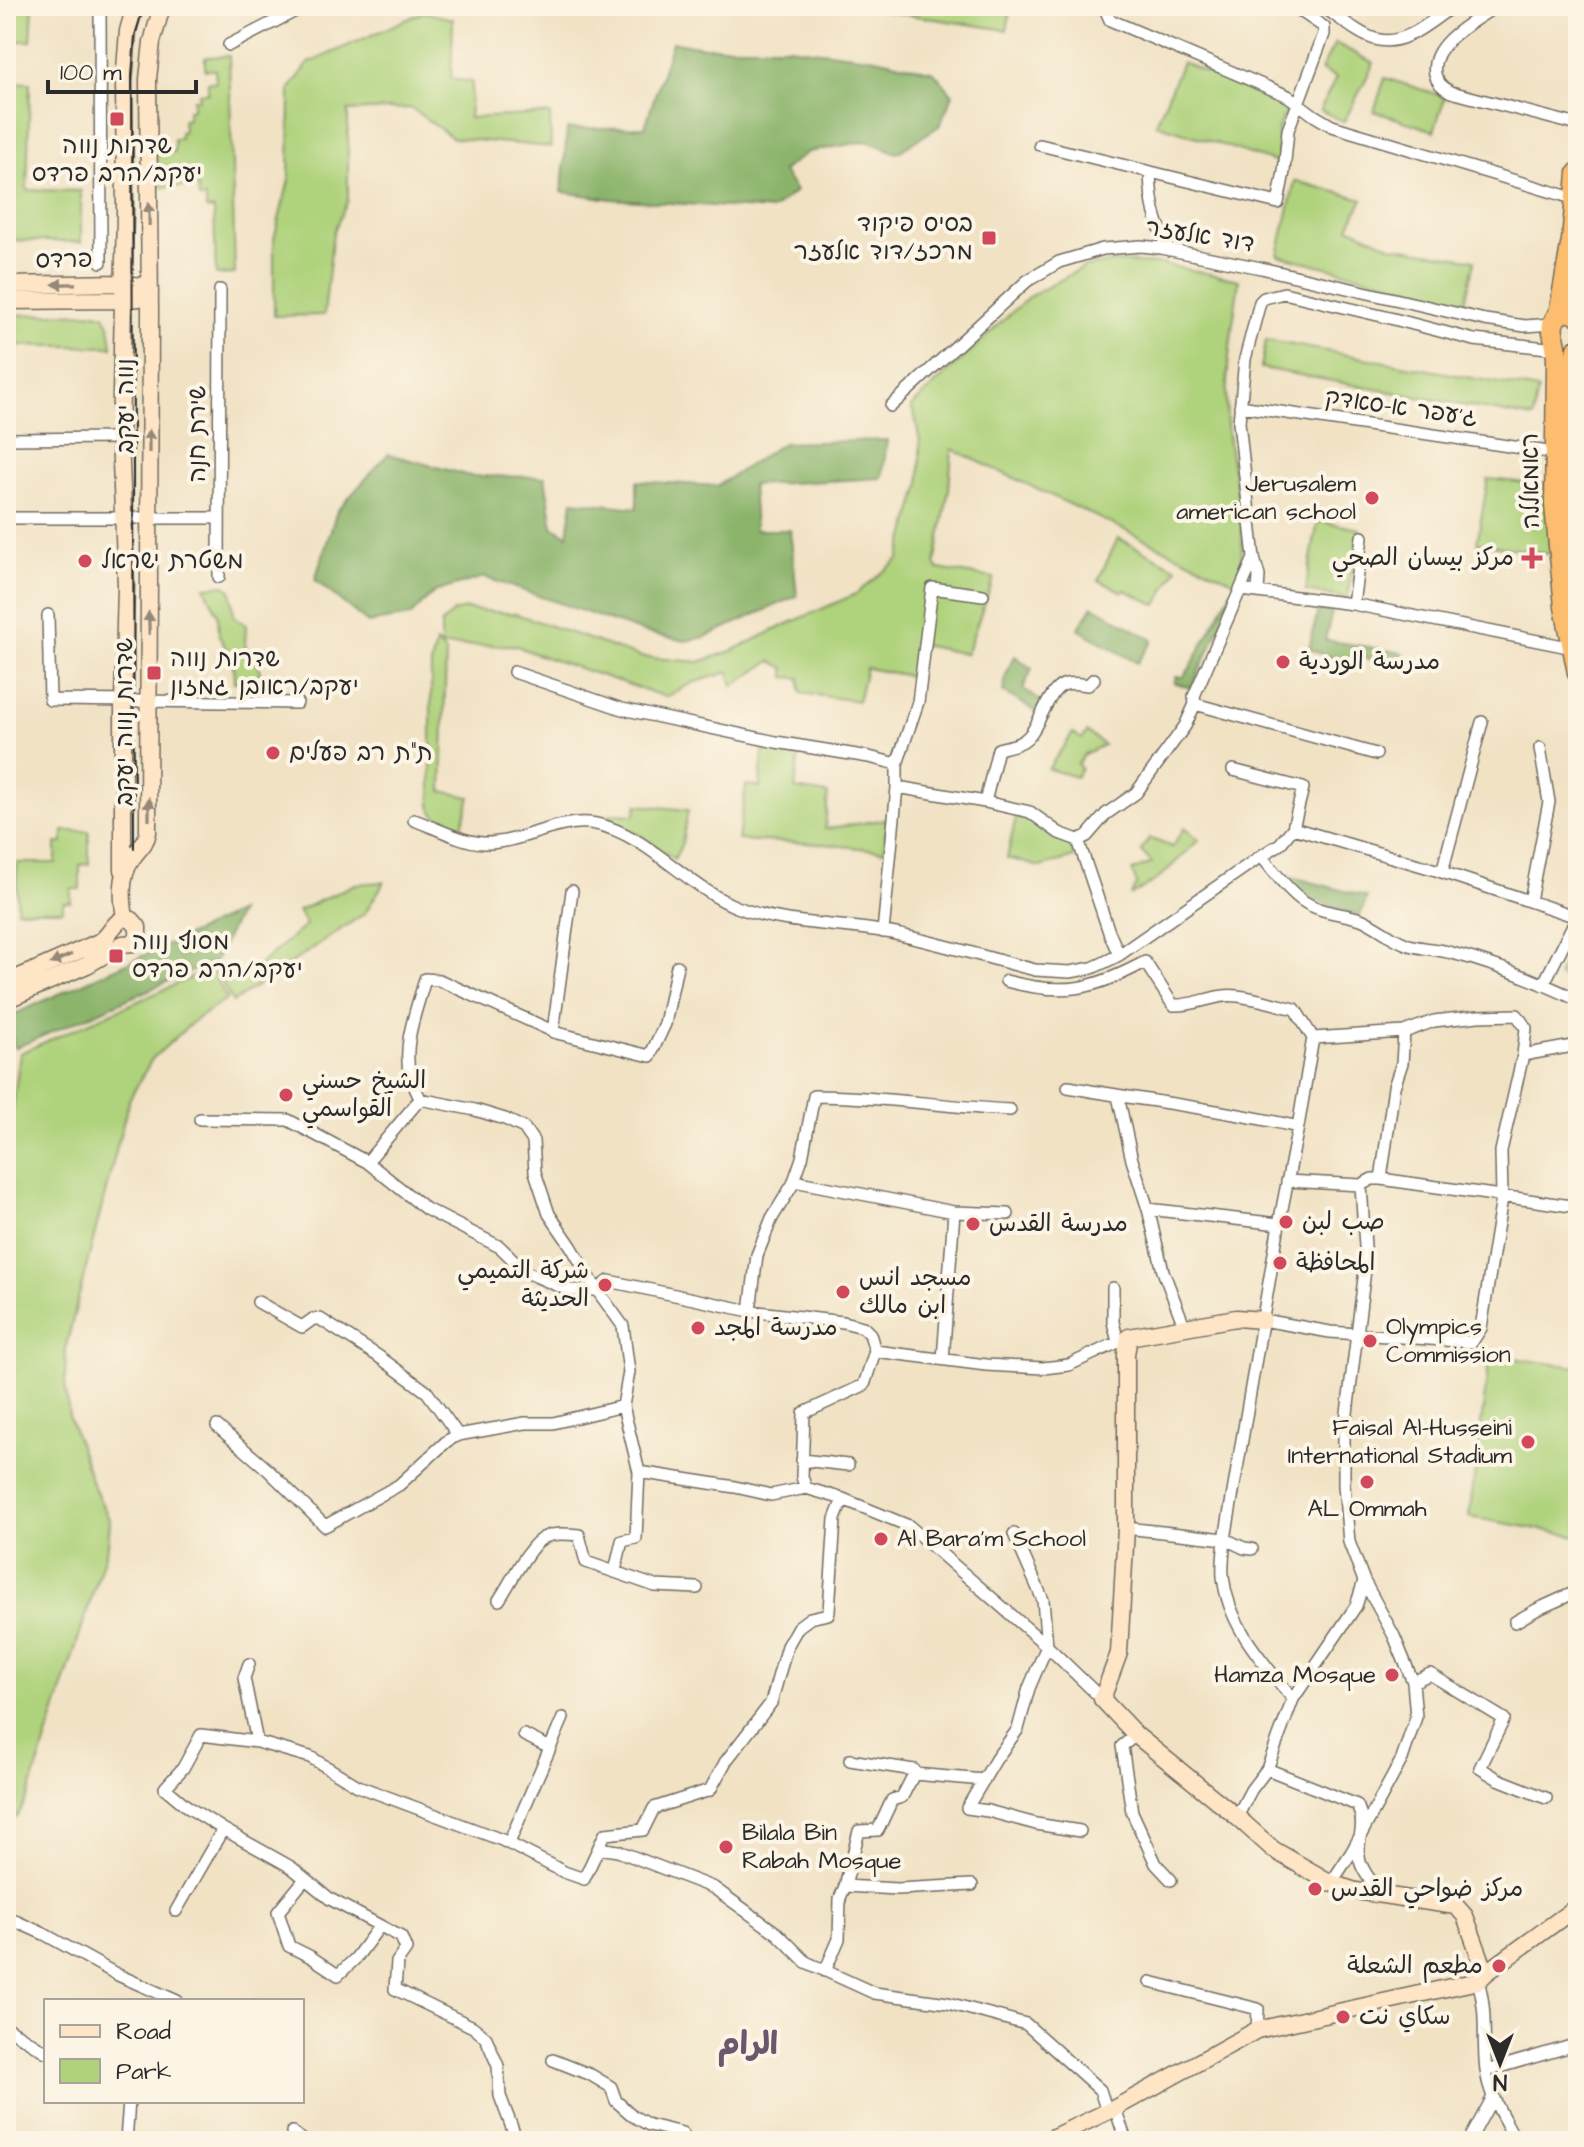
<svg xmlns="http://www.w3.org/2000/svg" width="1584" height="2147" font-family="'Architects Daughter','Playpen Sans Arabic','Playpen Sans Hebrew',sans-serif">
	<rect width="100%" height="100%" fill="#fcf5e5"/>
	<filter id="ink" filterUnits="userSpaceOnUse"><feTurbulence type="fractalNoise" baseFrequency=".0125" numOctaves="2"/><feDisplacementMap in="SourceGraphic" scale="16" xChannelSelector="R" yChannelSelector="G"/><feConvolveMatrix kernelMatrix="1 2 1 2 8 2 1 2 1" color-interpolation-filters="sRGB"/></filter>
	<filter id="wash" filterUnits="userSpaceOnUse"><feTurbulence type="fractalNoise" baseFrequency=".006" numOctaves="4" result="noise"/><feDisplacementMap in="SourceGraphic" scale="32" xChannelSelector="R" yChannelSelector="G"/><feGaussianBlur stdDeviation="1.8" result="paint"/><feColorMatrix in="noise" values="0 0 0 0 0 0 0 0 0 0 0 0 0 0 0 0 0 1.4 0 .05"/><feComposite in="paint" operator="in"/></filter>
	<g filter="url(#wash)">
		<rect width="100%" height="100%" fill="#f1e2c4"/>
		<path fill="#afd27b" stroke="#6d7e53" stroke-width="2" d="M6,6h27l-2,35h-25z
			M876,6h135l-4,24 -130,-20z
			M423,12l30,7 -2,60 21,3 -3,36 81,-4 1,33 -98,-9 -42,-30 -63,3v89l-15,33 -9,82 -50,1v-77l15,-59 1,-91 19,-26z
			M1335,43l39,20 -30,59 -24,-12 16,-32 -15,-8z
			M229,56l6,218 -19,1 -2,-65 -8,-1v-11h-7l-1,-11h-43v-35h19v-13h6v-7l4,-1 -1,-11 5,-1v-9l5,-1v-10h6v-6h9v-11h8l-1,-12h-10v-13z
			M1182,62l105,46 -9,21v34l-122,-39z
			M1385,78l60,19 -11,34 -60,-20z
			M6,82l24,1 -3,107 54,1v51l-75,-2z
			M1295,181l68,18 -14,28 42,19 84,14 -10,42 -187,-47z
			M1115,262l47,2 77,16c-6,47 -15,95 -12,143 2,45 27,118 8,159l-283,-133 -3,40 -14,75 3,5 56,9 -28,76 -49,-10 -7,32 -44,-8 -8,33 -57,-8 -1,-15 -15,-1v-9l-14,-7 -38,25 -4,-14 -37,11 -26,14 -133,-44 -18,-8 -74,1v-22l12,-12 13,-3 50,5 125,43 58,5 35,-12 47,-23 75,-33 43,-35 21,-75v-42l-5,-26 -4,-9 116,-109 57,-31z
			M97,313l7,2 5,9 3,23 -104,-2 -1,-30z
			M1266,340l272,50 -5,28 -272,-50z
			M1488,479l60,6 2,69 -73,-11z
			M1318,521l42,8 -13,69 -42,-7z
			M1118,538l59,30 -20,37 -32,-15 -2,2 -25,-12z
			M225,585l6,5 3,27 12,8 -1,20 15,23 -1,14h-25l-1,-19 -14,-28 -1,-20 -13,-28z
			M436,643l10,10 -4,138 28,6 -9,33 -22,-10 -8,-12v-144z
			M1087,732l17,13 -20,9 -6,10 3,5 -5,8 -28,-8 25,-36 9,6z
			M763,750l36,5 -4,34 33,5 -3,35 62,-10 -3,32 -60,-7 -86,-4 8,-55 14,2z
			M637,805l51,5 -6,34 -8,15 -34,-24 -31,-13 1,-8 25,1z
			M1017,812l55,33 2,12 -34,10 -33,-9z
			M1184,828l15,12 -41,39 -28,17 7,-12 -5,-13 20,-8 -11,-12 8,-13 23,9z
			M63,831h26v33l-9,1v24h-9v13h-8v8h-46v-47h39v-20h7z
			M384,882l-19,31 -132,89 -14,-25 25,1 62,-53 -8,-14 57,-27z
			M1574,938l4,3v43l-20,-8z
			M211,969l16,30 -32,21 -43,39 -23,41 -63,246 -1,37 4,33 23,67 18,38 -2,24 -79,249 -12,23 -11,6v-687h3l11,-83z
			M1490,1355l88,12v169l-109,-19z"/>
		<path fill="#8bb46b" stroke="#5b704b" stroke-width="2" d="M672,42l33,5h83l88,11 58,14 19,23 -14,31 -42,27 -30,-12 -59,11 -26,19 14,20 -24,19 -161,-11 -49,-7 5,-63 78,-2z
			M887,440l-5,38 -130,7 3,45h35l7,66 -92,41 -20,4 -42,-9 -159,-55 -50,15 -24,24 -42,7 -53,-43 22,-69 51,-57 82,22 75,1 8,50 15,8 5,-34 64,7v-27l80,5 66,-43z
			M1232,590l4,4 -45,94 -17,-5 2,-6h7l7,-9z
			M1093,606l60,34 -16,23 -59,-34z
			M1318,610l14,2 -7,28 79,13 -5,12 -45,-9 -5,9 -40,-16z
			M1015,656l17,13 -9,20 22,15 -6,9 -36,-21 3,-17z
			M1285,875l82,22 -7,19 -55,-20z
			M239,912l-24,49 -200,87 -9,-30z"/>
	</g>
	<g filter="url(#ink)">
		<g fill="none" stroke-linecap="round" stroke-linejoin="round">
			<defs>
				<path id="street" d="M100,6l1,256
					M1104,6l6,14 178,76 27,20 17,10 244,73
					M1322,6c15,10 36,28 53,33 29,9 57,-19 78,-33
					M1496,6c-21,15 -67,37 -61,68 2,9 8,14 16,18l127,33
					M229,45l76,-39
					M1040,145l238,58 6,-31 4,-42 36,-96v-7l-31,-21
					M1150,172c1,33 5,48 19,78
					M891,406l136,-125 32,-19 44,-13 38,-3 20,2 100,20 224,52 40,6 27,-2
					M1240,406l315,47
					M6,439l114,-1
					M6,518h213
					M219,577l1,-287
					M1241,590l112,14 220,44
					M1258,591l1,-15 -5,-18 -15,-136 6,-63 15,-57 4,-4 20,-5 102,24 88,23 83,9
					M1353,604l9,-67
					M48,615l2,85 247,3
					M514,672l108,37 154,33 93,15 28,7v23l88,15 45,10 29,21 19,7 31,92 10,23
					M1195,704l181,50
					M897,764l21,-62 14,-114 51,7
					M1233,770l70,18 -10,40
					M985,802l13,-53c11,-3 22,-4 30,-12 12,-12 20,-46 35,-52 7,-3 18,-1 25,0l6,-6
					M414,820c20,7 48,22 69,23 39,1 75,-26 113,-19 51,10 94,65 141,83 46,18 97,16 144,24 52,10 103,26 154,39l35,2 22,-4 11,-5 16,-8 142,-99c13,15 26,34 42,45 18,12 38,12 58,18 17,7 31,21 48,26 14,4 29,4 43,8 43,11 86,28 126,47
					M1078,840l9,-4 19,-22 30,-21 49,-67 10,-22 -1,-8 60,-138
					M1261,856l19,-12 13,-16 143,42 141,47
					M1442,872l40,-150
					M1530,901l19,-99 -9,-54
					M883,932l14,-145
					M1006,981c58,15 87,9 139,-19l28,43c19,1 33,-7 51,-9 16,-3 54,9 71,13l18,29 -15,89c-76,-18 -153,-26 -230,-40
					M1543,985l35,-70
					M553,1032l19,-141
					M1523,1055l55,-10
					M1118,1096l14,64 16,49 131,15 19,-97
					M420,1099c-3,-8 -8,-16 -10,-24 -8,-31 7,-66 15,-96l14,1 118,53 93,23 15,-32 12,-58
					M200,1119l88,1 79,42 59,47 74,38 26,25 42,18h29l12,-9 141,30 93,11 20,5 7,7 5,17 111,14 57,3 26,-3 60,-28
					M367,1162l53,-63 55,11 30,9 19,9 9,13 2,31 14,42 22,32 26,44 26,36 6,46 -6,34 16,66 -3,66 -14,3 -7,30
					M1381,1179l13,-92 8,-24 2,-31
					M794,1181l160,31 54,2
					M1287,1181l74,4 11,-6h9l197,28
					M1148,1209l15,62 22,57
					M1279,1224l-54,315c-1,12 -3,25 -2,37 5,50 40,86 70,123
					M1113,1288v34l5,20
					M258,1302l44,25 11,-8h7l58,37 49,36 31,43
					M750,1311l7,-56 15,-37 21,-34 9,-26 12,-62c66,0 130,11 196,14
					M1263,1320l67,12 142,10 9,-14 21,-130 -1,-47 22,-96 3,-27 -9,-13 -39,1 -44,5 -30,11 -91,6
					M943,1359l11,-147
					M217,1426l50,43 58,57 74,-41 48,-44 11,-6 67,-12h28l70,-17
					M802,1460l46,5
					M639,1472l96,15 36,8 35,-7 37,11 66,27 138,120 55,53
					M806,1488l-4,-11 2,-64 60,-28 11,-34
					M1126,1528l99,11 19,9 8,1
					M1014,1534l29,66 4,46 -18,42 -11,41 -22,30 -29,49 21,3 48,13 44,7
					M499,1600c10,-15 28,-51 41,-60 10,-8 27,-6 39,-5l7,27 69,24 42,2
					M1515,1622l21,-12 42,-19
					M249,1664l-5,14 13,64
					M1413,1682l17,-8 74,45 -24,49 18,11 48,19
					M524,1735l26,13
					M1136,1735l-14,11 10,66 24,52 15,16
					M850,1760l64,10v4l70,6
					M1267,1769l90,36c10,22 0,31 2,51 2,15 14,27 23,39
					M1237,1817l14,-27 16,-21 26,-70 63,-93 8,-25
					M509,1843l54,-125
					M599,1848l19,3 96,37 64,46 28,28 68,31 74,10 78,21 74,66 7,22
					M305,1879l-27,33 11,34 22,11 27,18 18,-17 23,-31
					M1331,1883l20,-30 51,-94 14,-42 -3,-35 -19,-46 -30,-55 -15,-39 -5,-57v-48l22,-175 -5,-77
					M845,1886l14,-55 19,-1 14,-30 10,-3 12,-23
					M176,1911l47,-82
					M6,1917l38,17 74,41 59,26
					M825,1971l14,-32 1,-41 5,-12 52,3 75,-4
					M1478,1981c10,32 4,58 8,89 3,26 18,48 30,71
					M1150,1982l108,27 -1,21
					M6,2027l40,25
					M553,2060l38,15 20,12 5,14 17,15 16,9 33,8 6,8
					M1486,2071l92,-27
					M1115,2108l11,33
					M292,2132l12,9
					M126,2141l3,-40
					M517,2141l-17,-45 -2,-30 -12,-28 -13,-11 -78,-38 2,-27 9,-13 -5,-12 -71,-38 -39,-32 -68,-38 -34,-21 -24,-20 18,-20 18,-33 56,7 53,15 48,29 144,54 62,32 20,7 21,-45 38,-4 11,-22 56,-18 16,-29 45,-58 16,-57 11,-19 12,-9 18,-4 1,-3 6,-92 8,-20
					M1469,2141l24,-44"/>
				<path id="secondary" d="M6,285l116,-2 17,3 11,6
					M6,301l116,-1 17,-2 11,-6
					M123,870v-169l3,-115 -6,-148 5,-224 -1,-132 4,-51 7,-25
					M125,918c-3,-19 -5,-41 6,-58 6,-10 15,-15 17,-28l2,-521 -2,-232 4,-37 10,-36
					M6,983l95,-42c10,-7 12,-19 24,-23
					M6,1000l81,-35 36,-21 10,-1 5,-5v-11l-6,-7 -7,-2
					M1263,1320l-27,-2 -107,19 -3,17v174l-7,125 -17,46 34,36 101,82 37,33 57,33 25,8 100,15 9,10 21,57
					M1045,2141l70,-33 142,-78 221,-49 8,-8 92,-67"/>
				<path id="highway" d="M1559,314l13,-74 6,-67
					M1578,315l-9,-4 -10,3c-11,12 -5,19 -3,32 1,7 1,14 1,21l-2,138 10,102 13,66
					M1578,349c-6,20 -7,41 -8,61 -2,53 2,103 8,156"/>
			</defs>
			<use href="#street" stroke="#706b61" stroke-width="14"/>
			<use href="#secondary" stroke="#706b61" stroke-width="19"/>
			<use href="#highway" stroke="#706b61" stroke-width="23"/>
			<use href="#street" stroke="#fff" stroke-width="11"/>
			<use href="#secondary" stroke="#fee5c5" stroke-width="16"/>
			<use href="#highway" stroke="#fcbd6e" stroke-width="20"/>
			<path stroke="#2b2b2b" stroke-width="2" d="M134,848l-2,-772 3,-41 9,-29"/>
		</g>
		<defs><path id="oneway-solid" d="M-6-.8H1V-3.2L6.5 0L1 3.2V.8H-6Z" transform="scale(2)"/></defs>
		<g fill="#948878">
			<use href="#oneway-solid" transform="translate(149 214) rotate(-91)"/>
			<use href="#oneway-solid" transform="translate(64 284) rotate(179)"/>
			<use href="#oneway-solid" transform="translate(149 441) rotate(-90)"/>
			<use href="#oneway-solid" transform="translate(149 623) rotate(-91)"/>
			<use href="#oneway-solid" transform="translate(149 809) rotate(-90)"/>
			<use href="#oneway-solid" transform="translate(61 959) rotate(156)"/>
		</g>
	</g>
	<g fill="#d1495b" stroke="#fcf5e5" stroke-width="3">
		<rect x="109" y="111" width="16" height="16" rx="4"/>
		<rect x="981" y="230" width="16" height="16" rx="4"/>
		<circle cx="1372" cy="498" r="8"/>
		<path d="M1528 546h8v8h8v8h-8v8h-8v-8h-8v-8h8z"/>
		<circle cx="85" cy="561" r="8"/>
		<circle cx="1283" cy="662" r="8"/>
		<rect x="146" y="665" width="16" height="16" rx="4"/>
		<circle cx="273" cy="753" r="8"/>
		<rect x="108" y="948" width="16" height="16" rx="4"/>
		<circle cx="286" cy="1095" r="8"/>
		<circle cx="1286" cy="1222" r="8"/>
		<circle cx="973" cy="1224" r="8"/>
		<circle cx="1280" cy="1263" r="8"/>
		<circle cx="605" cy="1285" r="8"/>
		<circle cx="843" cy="1292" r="8"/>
		<circle cx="698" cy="1328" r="8"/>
		<circle cx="1370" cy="1341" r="8"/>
		<circle cx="1528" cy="1442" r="8"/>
		<circle cx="1367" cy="1482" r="8"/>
		<circle cx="881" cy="1539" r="8"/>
		<circle cx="1392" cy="1675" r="8"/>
		<circle cx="726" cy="1847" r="8"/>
		<circle cx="1315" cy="1889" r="8"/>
		<circle cx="1499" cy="1966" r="8"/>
		<circle cx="1343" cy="2017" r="8"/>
	</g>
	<g text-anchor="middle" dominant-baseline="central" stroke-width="8" stroke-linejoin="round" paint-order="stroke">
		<g font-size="24" fill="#2b2b2b" stroke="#fcf5e5" text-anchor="start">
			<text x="117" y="146" text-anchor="middle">שדרות נווה<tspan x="117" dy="28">יעקב/הרב פרדס</tspan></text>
			<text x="973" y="224" text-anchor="end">בסיס פיקוד<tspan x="973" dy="28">מרכז/דוד אלעזר</tspan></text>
			<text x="1356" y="484" text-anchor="end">Jerusalem<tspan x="1356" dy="28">american school</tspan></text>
			<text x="1514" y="558" text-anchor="end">مركز بيسان الصحي</text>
			<text x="101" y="561">משטרת ישראל</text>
			<text x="170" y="659">שדרות נווה<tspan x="170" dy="28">יעקב/ראובן גמזון</tspan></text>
			<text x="1299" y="662">مدرسة الوردية</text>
			<text x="289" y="753">ת"ת רב פעלים</text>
			<text x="132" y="942">מסוף נווה<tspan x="132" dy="28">יעקב/הרב פרדס</tspan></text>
			<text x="302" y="1081">الشيخ حسني<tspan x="302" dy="28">القواسمي</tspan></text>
			<text x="1302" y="1222">صب لبن</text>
			<text x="989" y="1224">مدرسة القدس</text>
			<text x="1296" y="1263">المحافظة</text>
			<text x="589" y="1271" text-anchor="end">شركة التميمي<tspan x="589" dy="28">الحديثة</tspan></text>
			<text x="859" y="1278">مسجد انس<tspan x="859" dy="28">ابن مالك</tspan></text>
			<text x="1386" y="1327">Olympics<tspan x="1386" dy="28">Commission</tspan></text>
			<text x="714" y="1328">مدرسة المجد</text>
			<text x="1512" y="1428" text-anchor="end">Faisal Al-Husseini<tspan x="1512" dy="28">International Stadium</tspan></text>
			<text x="1367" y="1509" text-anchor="middle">AL Ommah</text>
			<text x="897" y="1539">Al Bara'm School</text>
			<text x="1376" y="1675" text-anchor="end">Hamza Mosque</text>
			<text x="742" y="1833">Bilala Bin<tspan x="742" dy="28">Rabah Mosque</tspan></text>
			<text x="1331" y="1889">مركز ضواحي القدس</text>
			<text x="1483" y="1966" text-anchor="end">مطعم الشعلة</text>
			<text x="1359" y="2017">سكاي نت</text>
		</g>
		<g font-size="24" fill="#2b2b2b" stroke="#fcf5e5">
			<text transform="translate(1200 236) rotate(9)">דוד אלעזר</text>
			<text transform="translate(64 260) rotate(-1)">פרדס</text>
			<text transform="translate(126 406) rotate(-90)">נווה יעקב</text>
			<text transform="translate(1401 408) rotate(8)">ג'עפר א-סאדק</text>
			<text transform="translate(198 434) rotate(-90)">שירת חנה</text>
			<text transform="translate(1531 481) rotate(-91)">ראמאללה</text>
			<text transform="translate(125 722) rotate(-90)">שדרות נווה יעקב</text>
		</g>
		<g font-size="32" font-weight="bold" fill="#6c586d" stroke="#fcf5e5">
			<text x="748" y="2044">الرام</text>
		</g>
	</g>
	<rect width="1584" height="2147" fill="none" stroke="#fcf5e5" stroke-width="32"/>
	<rect x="44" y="1999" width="260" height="104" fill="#fcf5e5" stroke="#a8a49b" stroke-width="2"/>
	<rect x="60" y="2025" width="40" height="12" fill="#fee5c5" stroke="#a8a49b" stroke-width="2"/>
	<text x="116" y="2039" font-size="24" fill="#2b2b2b">Road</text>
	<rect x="60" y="2059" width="40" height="24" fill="#afd27b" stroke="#a8a49b" stroke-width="2"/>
	<text x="116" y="2079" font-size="24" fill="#2b2b2b">Park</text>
	<g transform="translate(1500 2063) rotate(180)" stroke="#fcf5e5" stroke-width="6" paint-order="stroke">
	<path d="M0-6L14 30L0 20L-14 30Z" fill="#2b2b2b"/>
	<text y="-12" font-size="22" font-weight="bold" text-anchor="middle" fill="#2b2b2b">N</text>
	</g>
	<path d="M48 80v12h148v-12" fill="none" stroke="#2b2b2b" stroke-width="4"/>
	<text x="60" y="80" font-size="24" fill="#2b2b2b" stroke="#fcf5e5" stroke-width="6" paint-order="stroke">100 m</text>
</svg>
